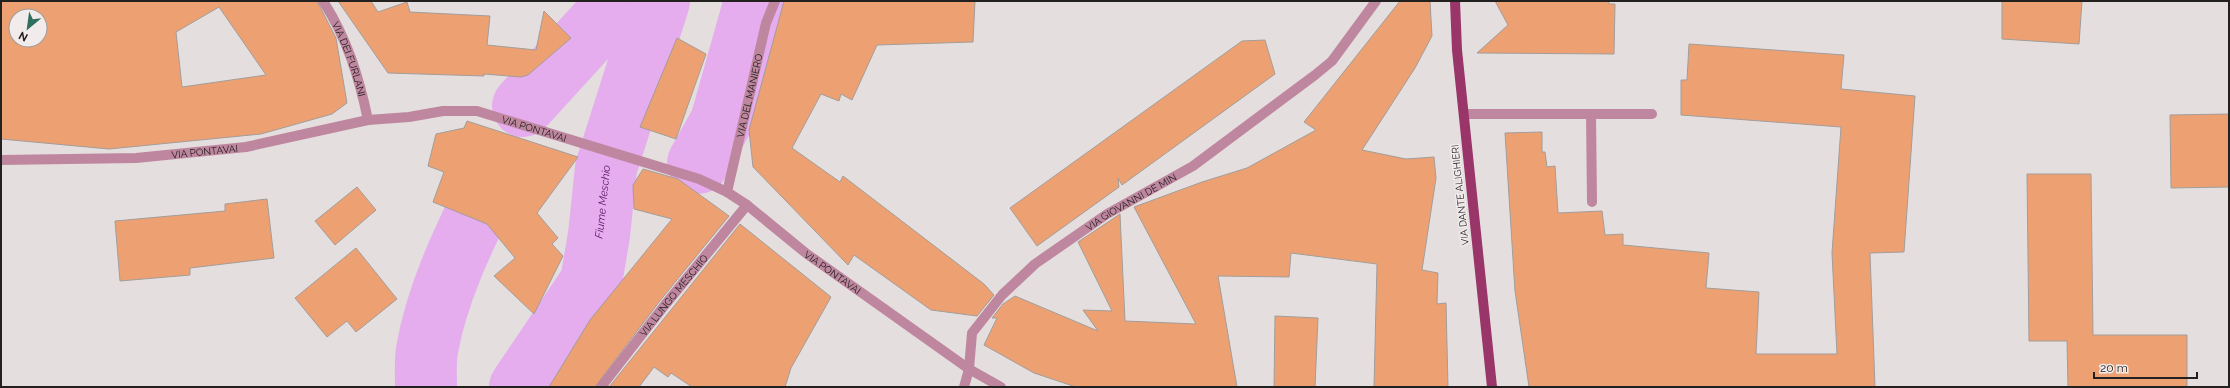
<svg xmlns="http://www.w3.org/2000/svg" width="2230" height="388" font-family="Raleway,sans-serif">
	<rect width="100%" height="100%" fill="#e5dede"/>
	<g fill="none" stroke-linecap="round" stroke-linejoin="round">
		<g stroke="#e5acee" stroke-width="62">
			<path d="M523,106l96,-105"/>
			<path d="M698,163l23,-41 34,-121"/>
			<path d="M426,387c0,-12 -1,-25 1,-37 10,-57 36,-110 61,-161"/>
			<path id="s1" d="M520,387l71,-105 8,-47 7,-67 53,-167"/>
		</g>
	</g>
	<path fill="#eda172" stroke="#a29d9a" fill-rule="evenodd" d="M1,1h316l19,37 11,65 -15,11 -71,20 -152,15 -108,-10zM219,7l47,68 -84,12 -6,-55zM16,16h24v24h-24z
		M338,1h33l7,11 29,-10 3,10 80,4 -3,29 49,5 8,-39 27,27 -43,37 -7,2 -37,-3v2l-96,-3z
		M784,1h191l-2,41 -96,3 -25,55 -11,-6 -2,7 -18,-7 -29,54 48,34 3,-6 141,108 10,11 -17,21 -46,-6 -77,-55 -6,10 -95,-98 -4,-37z
		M1400,1h30l2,35 -17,32 -53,82 44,9 28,-2 2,21 -14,92 16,3 -1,31 9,-1 2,84h-74l3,-123 -86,-11 -2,24 -71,-1 19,111h-161l-42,-14 -50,-28 13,-27h-5l11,-14 12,-8 83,35 -15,-21 29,1 -34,-69 42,-28 5,107 71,3 -62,-117 68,-25 45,-14 69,-38 -12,-8z
		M1495,1h114v3h6l-1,50 -137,-1 31,-28z
		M2002,1h80l-3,43 -77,-5z
		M677,38l29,16 -30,85 -36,-12z
		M1265,40l10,34 -153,111 -4,-7 1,9 -82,59 -27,-38 232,-167z
		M1689,44l155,11 -3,34 74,7 -11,156 -34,1 5,134h-346l-14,-96 -10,-158 37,-1v20h3l2,15 8,-1 3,47 44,-2 3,24 18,-1v11l86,8 -3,35 53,4 -3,62h81l-5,-101 9,-126 -160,-12v-35h6z
		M2229,114v73l-58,1 -1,-73z
		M467,121l111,36 -41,56 21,25 -6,6 11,12 -29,58 -40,-38 21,-18 -28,-34 -54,-22 11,-30 -16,-6 8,-32 28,-6z
		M643,169l35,10 51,37 -70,86 -64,85h-46l41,-67 82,-101 -38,-10 -1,-24z
		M2027,174h64l2,161h94v52h-119l-1,-46h-38z
		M357,187l19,23 -41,35 -20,-24z
		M267,199l7,59 -84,10v7l-70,6 -5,-60 110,-10v-7z
		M740,224l91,73 -40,71 -6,19h-93l-21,-14 -3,4 -14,-10 -15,20h-30z
		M356,248l41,51 -41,33 -9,-11 -20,16 -32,-39z
		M1275,316l43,2 -3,69h-41z"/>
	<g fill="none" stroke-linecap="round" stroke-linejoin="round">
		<g stroke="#bf879f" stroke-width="10">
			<path id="s2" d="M323,1c24,37 36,76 45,119"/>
			<path d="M1464,114h188"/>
			<path d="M1591,114l1,88"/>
			<path id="s3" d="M1,160l135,-2 110,-11 122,-27 41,-3 34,-6h34l222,68 28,13 20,13 60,49 162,115 32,18"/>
			<path id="s4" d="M727,192l39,-169 9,-22"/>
			<path id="s5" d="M601,387l63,-81 83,-101"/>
			<path id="s6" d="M964,387l5,-18 3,-36 30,-38 33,-31 72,-50 86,-48 122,-91 17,-14 44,-60"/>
		</g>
		<path stroke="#9a3569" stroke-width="10" d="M1455,1l2,49 35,337"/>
	</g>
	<g text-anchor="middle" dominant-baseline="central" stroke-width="3" stroke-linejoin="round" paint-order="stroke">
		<g font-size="10" fill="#232020" stroke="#f2ebeb">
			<text stroke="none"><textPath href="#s2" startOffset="64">VIA DEI FURLANI</textPath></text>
			<text stroke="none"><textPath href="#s4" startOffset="99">VIA DEL MANIERO</textPath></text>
			<text stroke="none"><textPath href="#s3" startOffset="540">VIA PONTAVAI</textPath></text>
			<text stroke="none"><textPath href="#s3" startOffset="204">VIA PONTAVAI</textPath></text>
			<text transform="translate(1460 195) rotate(-96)">VIA DANTE ALIGHIERI</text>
			<text stroke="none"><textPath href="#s6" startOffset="263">VIA GIOVANNI DE MIN</textPath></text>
			<text stroke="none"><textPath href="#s3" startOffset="876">VIA PONTAVAI</textPath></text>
			<text stroke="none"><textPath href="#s5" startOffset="117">VIA LUNGO MESCHIO</textPath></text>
		</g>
		<g font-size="11" font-style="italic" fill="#581463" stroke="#f2ebeb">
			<text stroke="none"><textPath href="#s1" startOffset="208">Fiume Meschio</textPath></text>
		</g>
	</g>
	<rect width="2230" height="388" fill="none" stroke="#232020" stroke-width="4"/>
	<g transform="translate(28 28) rotate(209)"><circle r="19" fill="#f2ebeb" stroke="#9f9a9a"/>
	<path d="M0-3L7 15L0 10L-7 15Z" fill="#2e6e5d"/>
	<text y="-6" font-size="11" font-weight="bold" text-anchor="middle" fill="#232020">N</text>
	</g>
	<path d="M2094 372v6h103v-6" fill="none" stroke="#232020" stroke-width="2"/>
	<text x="2100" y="372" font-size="12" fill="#232020" stroke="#f2ebeb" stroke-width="3" paint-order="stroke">20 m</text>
</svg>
